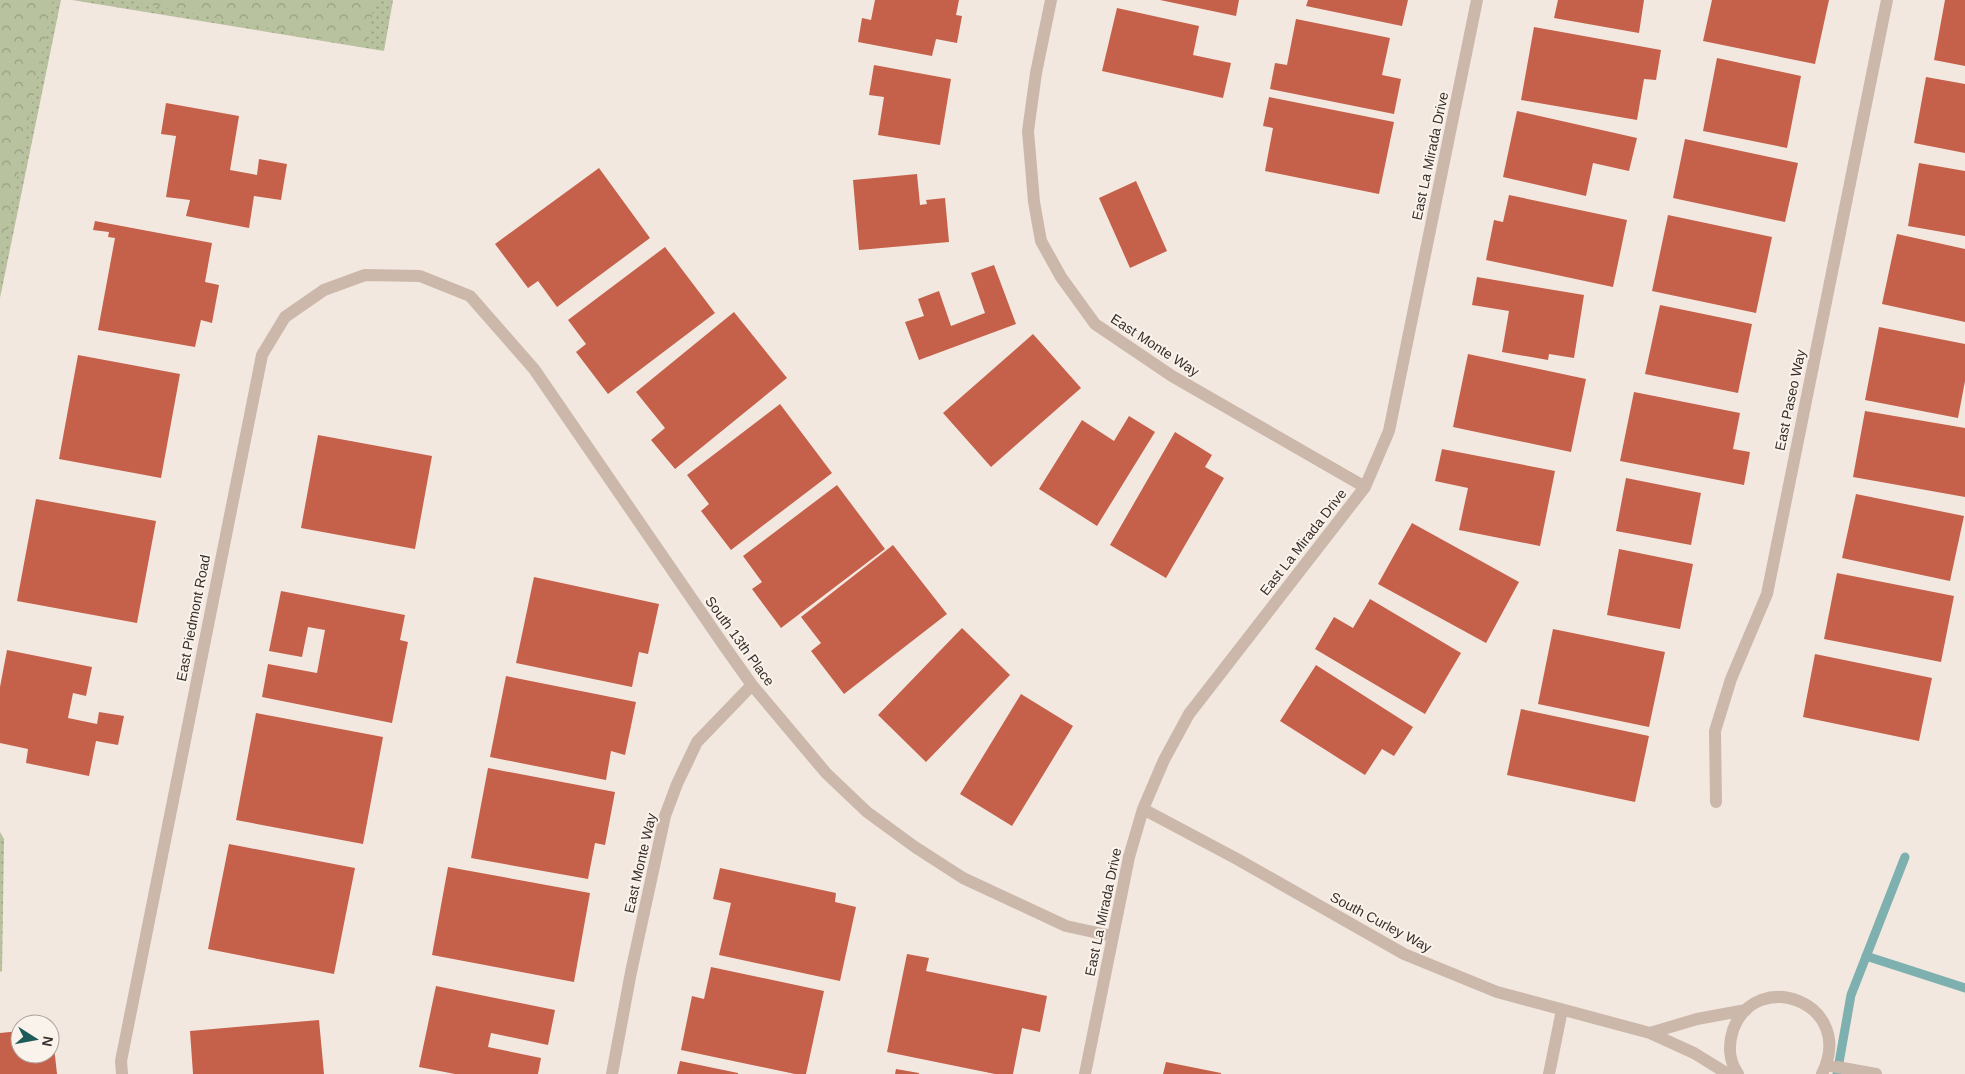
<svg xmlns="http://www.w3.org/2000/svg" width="1965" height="1074" font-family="Helvetica,sans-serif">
	<defs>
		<pattern id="grass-dots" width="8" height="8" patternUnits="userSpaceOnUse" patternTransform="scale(1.25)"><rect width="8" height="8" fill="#b9c29f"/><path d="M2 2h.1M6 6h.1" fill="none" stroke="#979e82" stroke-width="1.8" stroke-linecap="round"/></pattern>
		<pattern id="park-crowns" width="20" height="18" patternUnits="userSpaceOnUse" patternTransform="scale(1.25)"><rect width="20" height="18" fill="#b9c29f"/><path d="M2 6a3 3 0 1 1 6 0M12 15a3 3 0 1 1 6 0" fill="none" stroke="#979e82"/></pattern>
	</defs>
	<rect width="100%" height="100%" fill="#f3e8df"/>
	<path fill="url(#grass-dots)" d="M0,0h61l-61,298z
		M72,0h321l-9,51z
		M0,832l4,7 -2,132 -2,1z"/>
	<path fill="url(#park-crowns)" d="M0,0h53l-53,263z
		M125,0h250l-9,47z"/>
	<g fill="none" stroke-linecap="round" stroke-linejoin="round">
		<path stroke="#7eb0af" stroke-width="9" d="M1866,956l99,32
			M1837,1074l14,-79 54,-138"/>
	</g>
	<path fill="#c5614b" d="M875,0h84l-3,15 6,1 -5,27 -21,-4 -4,17 -74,-14 4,-24 9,2z
		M1160,0h79l-3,16z
		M1308,0h100l-6,26 -96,-20z
		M1558,0h86l-5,33 -85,-15z
		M1712,0h117l-14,64 -112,-23z
		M1945,0h20v66l-31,-6z
		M1117,8l82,18 -6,29 38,8 -8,35 -121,-27z
		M1296,19l94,19 -8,37 19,4 -7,35 -124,-25 5,-26 12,2z
		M1534,27l127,23 -5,30 -12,-1 -7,41 -116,-20z
		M1717,58l84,18 -14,72 -84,-17z
		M874,65l77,14 -11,66 -62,-10 6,-38 -15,-2z
		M1926,77l39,7v69l-51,-10z
		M1269,97l125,25 -15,72 -114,-23 8,-43 -10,-2z
		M166,103l73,13 -9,54 27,5 2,-16 28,5 -6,36 -27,-4 -5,32 -63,-12 4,-16 -24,-3 10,-61 -15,-2z
		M1517,111l120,27 -8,33 -36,-8 -7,33 -83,-19z
		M1685,139l113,24 -13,59 -112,-24z
		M1919,163l46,8v65l-57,-10z
		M599,168l51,70 -93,69 -19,-26 -10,7 -33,-44z
		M917,174l3,31 7,-1 -1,-4 19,-2 4,44 -90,8 -6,-70z
		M1136,181l31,70 -37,17 -31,-70z
		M1509,195l118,25 -14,67 -127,-27 8,-40 9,2z
		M1668,215l104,22 -16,76 -104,-22z
		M95,221l117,22 -7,39 14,3 -7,38 -11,-3 -6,27 -97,-17 17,-92 -7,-1 1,-5 -16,-2z
		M1897,234l68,15v73l-83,-18z
		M665,247l50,66 -107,81 -32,-42 10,-8 -18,-24z
		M994,265l22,59 -97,36 -14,-38 19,-6 -6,-17 21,-8 12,35 34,-13 -14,-40z
		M1477,277l107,18 -10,63 -25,-4 -1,6 -46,-8 7,-41 -37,-6z
		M1660,305l92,19 -14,69 -93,-19z
		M734,312l53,66 -112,91 -24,-29 14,-12 -29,-36z
		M1879,327l86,17v37l-7,37 -93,-18z
		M1033,334l48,54 -90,79 -48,-54z
		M1468,354l118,25 -15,73 -118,-25z
		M78,355l102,19 -19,104 -102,-19z
		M1634,392l106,21 -7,36 17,3 -6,33 -124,-24z
		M780,404l52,69 -101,77 -30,-39 8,-7 -22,-29z
		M1865,411l100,17v69l-112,-20z
		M1129,416l26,16 -58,94 -58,-37 43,-69 32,21z
		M1175,432l37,23 -7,12 19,11 -58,100 -56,-33z
		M318,435l114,21 -17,93 -114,-21z
		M1442,449l113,22 -15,75 -81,-16 9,-42 -33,-7z
		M1626,478l75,15 -10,52 -75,-14z
		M837,485l48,64 -104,79 -29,-39 10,-7 -19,-26z
		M1856,494l108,22 -14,65 -108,-23z
		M36,499l120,22 -19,102 -120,-22z
		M1412,523l107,59 -33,61 -108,-59z
		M893,545l54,69 -103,80 -33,-43 10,-8 -20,-26z
		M1619,549l74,15 -13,65 -73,-14z
		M1837,573l117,23 -13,66 -117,-23z
		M534,577l125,27 -11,50 -9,-2 -7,35 -116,-24z
		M281,591l124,24 -5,25 8,2 -16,81 -130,-26 6,-33 49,9 8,-43 -17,-3 -6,30 -33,-6z
		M1370,599l91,54 -36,61 -110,-65 19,-32 19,11z
		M962,628l48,47 -84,87 -48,-47z
		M1553,629l112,23 -16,75 -111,-23z
		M7,650l85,17 -6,29 -13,-3 -5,25 29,6 2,-12 25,4 -6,29 -22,-4 -7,35 -63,-13 2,-14 -28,-6v-56z
		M1815,654l117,24 -13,63 -116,-24z
		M1316,665l97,62 -19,29 -12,-7 -17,26 -85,-54z
		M506,676l130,26 -11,53 -14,-4 -5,29 -116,-23z
		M1021,694l52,32 -61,100 -52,-32z
		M1521,709l128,27 -14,66 -128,-27z
		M256,713l127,24 -20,107 -127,-24z
		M488,768l127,24 -10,53 -10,-2 -7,36 -117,-21z
		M229,844l126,24 -21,106 -126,-25z
		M448,867l142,26 -16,89 -142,-27z
		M720,868l116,25 -1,9 21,5 -16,74 -121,-26 12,-52 -18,-4z
		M907,954l22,4 -3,13 121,25 -7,36 -18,-4 -9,46h-18l-108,-22z
		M711,967l113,24 -18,83h-11l-114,-24 11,-54 12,3z
		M436,986l119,24 -7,35 -57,-12 -3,14 53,11 -3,16h-83l-36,-7z
		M319,1020l5,54h-131l-3,-43z
		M50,1028h2l5,46h-57v-41l20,-2v23h30z
		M680,1061l58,12v1h-61z
		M1166,1062l55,11v1h-58z
		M896,1069l23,4v1h-24z"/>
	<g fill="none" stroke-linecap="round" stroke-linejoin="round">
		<path stroke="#cbb8ab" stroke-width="12" d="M1051,0l-15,73 -8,58 6,71 7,39 20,36 34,47 77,52 193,111
			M1716,802l-1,-71 16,-52 36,-85 120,-594
			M1143,809l94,50 167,95 93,38 153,41 44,20 34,21
			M1650,1033l47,-14 49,-9
			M1826,1065l50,9
			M122,1074l-1,-13 141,-706 23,-38 39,-27 41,-15 55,1 50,20 64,73 191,278 27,38 74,88 41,39 48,35 48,31 103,48 46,10
			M612,1074l19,-102 34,-156 12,-32 20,-42 55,-57
			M1085,1074l44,-217 14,-48 21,-49 25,-46 176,-227 24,-56 88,-431
			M1549,1074l13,-64
			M1738,1074c-9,-13 -10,-29 -5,-44 23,-64 124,-27 89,44"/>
	</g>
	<g text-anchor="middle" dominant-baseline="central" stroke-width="4" stroke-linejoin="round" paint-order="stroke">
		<g font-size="14" fill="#392e2a" stroke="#faf3ec">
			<text transform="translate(1430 156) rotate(-78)">East La Mirada Drive</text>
			<text transform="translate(1155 345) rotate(33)">East Monte Way</text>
			<text transform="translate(1790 400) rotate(-78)">East Paseo Way</text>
			<text transform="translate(1303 542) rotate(-52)">East La Mirada Drive</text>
			<text transform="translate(193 618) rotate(-79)">East Piedmont Road</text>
			<text transform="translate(740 641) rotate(54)">South 13th Place</text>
			<text transform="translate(640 863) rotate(-77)">East Monte Way</text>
			<text transform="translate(1103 912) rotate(-78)">East La Mirada Drive</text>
			<text transform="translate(1381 922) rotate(28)">South Curley Way</text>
		</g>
	</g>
	<g transform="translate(35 1039) rotate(101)"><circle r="24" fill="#faf3ec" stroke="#ada49e"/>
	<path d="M0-4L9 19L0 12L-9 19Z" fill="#1f5b5b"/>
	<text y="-8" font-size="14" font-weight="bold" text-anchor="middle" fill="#392e2a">N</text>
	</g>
</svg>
